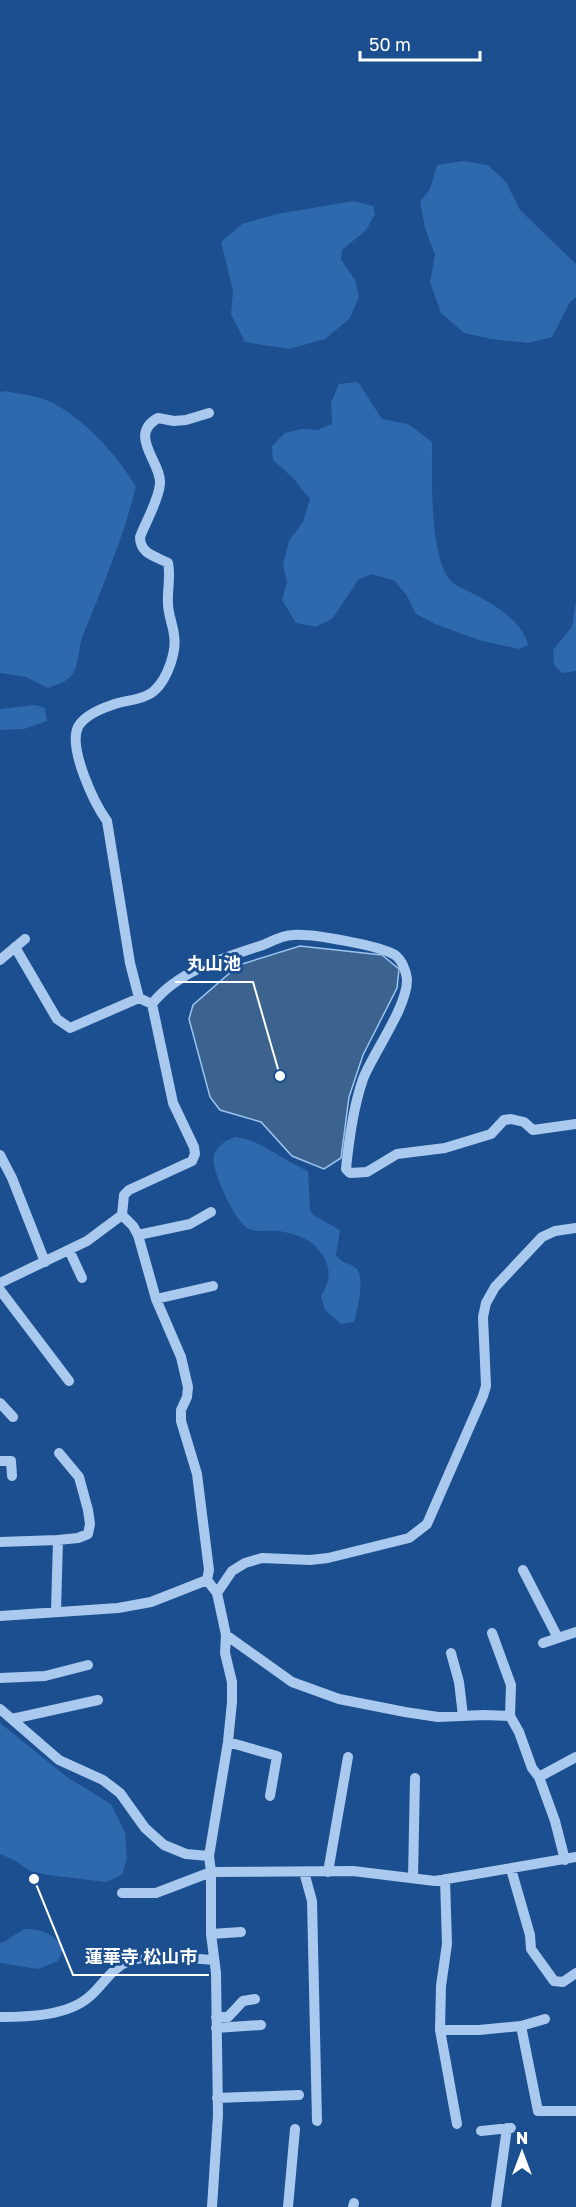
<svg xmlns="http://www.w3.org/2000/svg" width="576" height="2207" font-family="'Golos Text','Noto Sans JP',sans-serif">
	<rect width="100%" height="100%" fill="#1b4f8f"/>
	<path fill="#2e69ad" d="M464,161l24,4 18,17 14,28 56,54v33l-6,5 -18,35 -24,6 -37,-4 -27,-6 -23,-20 -11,-31 5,-27 -10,-27 -5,-26 10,-13 7,-24z
		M354,201l19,5 2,8 -9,16 -24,20 -1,9 14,21 4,17 -9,21 -25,21 -36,10 -44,-7 -14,-28 2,-23 -12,-49 21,-18 35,-10z
		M358,382l24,37 26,5 24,18c0,31 -3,119 20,140 4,4 11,6 16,9 23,12 53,27 60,54l-8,4 -38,-8 -47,-17 -19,-10 -9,-18 -12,-15 -23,-7 -13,5 -27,40 -16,8 -20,-4 -14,-23 5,-18 -4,-18 6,-23 14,-19 7,-23 -17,-21 -20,-18 -1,-14 13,-13 17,-4 15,1 15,-6 -1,-21 8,-19z
		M5,391c13,3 29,4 41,9 36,15 71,55 90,87 -13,51 -33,99 -53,148 -5,13 -3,28 -11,40 -6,8 -15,9 -24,13l-22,-11 -26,-4v-281z
		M576,601v70l-14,2 -8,-8 -1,-15 19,-23z
		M35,705l10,3 2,13 -23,8 -24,1v-21z
		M235,1137c27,3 48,24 73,34l2,38 3,6 27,15 -4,25c7,10 13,7 20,13 10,10 1,42 -2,54l-13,2 -16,-14 -4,-14c8,-13 11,-24 3,-38 -10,-19 -25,-23 -45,-27 -11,-2 -21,3 -32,-3 -12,-8 -38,-60 -33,-74 4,-9 13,-14 21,-17z
		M0,1723l67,54 44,27 14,28 2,27 -5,16 -16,7 -58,-7 -18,-4 -16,-11 -14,-6z
		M24,1929c18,0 30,5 39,20l-5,12 -20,8 -38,-6v-20l4,-1z"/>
	<path fill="#3c6290" stroke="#9cc4f0" stroke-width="1.5" d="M300,946l82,9 17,14 -2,19 -34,67 -14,42 -8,61 -17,11 -32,-13 -31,-34 -41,-12 -10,-13 -21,-78 4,-14 46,-40z"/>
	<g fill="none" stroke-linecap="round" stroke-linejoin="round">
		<path stroke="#a9c9ee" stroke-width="10" d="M15,947l42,72 13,9 69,-30
			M0,960l25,-21
			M152,1004c26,-33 71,-46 111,-59 9,-4 20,-10 30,-10 18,-2 88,11 102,20 7,5 11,16 12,24 1,27 -34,74 -44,100 -10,29 -14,59 -17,90l4,4 17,-1 30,-18 48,-6 46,-14 13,-14 7,-1 13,3 9,8 43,-6
			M0,1155l12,23 33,84
			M122,1215l11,11 5,9 18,64 25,58 7,30 -1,10 -6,13v11l16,53 12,96 -2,10 10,13 9,42 -1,18 7,29v20l-4,40 -19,114 2,16v62l5,39 2,142 -6,92
			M138,1235l52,-11 21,-12
			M69,1250l13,28
			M0,1283l87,-42 35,-26 2,-20 5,-5 63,-29 3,-7 -1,-7 -21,-44 -21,-99 -13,-6 -9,-35 -23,-142c-13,-18 -39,-73 -29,-94 6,-11 22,-18 34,-22 13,-5 33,-5 43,-15 12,-11 22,-38 19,-55 -1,-10 -6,-21 -6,-31 -1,-14 3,-27 0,-41 -13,-7 -28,-9 -28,-26 6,-16 18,-35 20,-53 2,-21 -33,-49 -2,-66l16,3 12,-1 23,-7
			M0,1290l69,91
			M156,1299l57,-13
			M0,1403l13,14
			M0,1461h11l1,15
			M58,1540l20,-2 10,-4 2,-10 -2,-14 -9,-33 -20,-24
			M0,1542l58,-2 -2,71
			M523,1570l35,68
			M217,1593l15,-22 13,-8 17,-5 48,2 18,-2 81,-20 18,-14 56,-128 3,-10 -3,-69 3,-14 9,-16 47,-50 13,-6 21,-3
			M0,1616l118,-8 33,-6 56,-22
			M492,1633l19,52 -1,31
			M226,1635l66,47 47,17 66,13 33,5 46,-2 26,1 9,16 13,36 7,9 16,44 10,39
			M543,1643l33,-11
			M451,1653l8,29 4,34
			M0,1678l45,-2 43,-11
			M0,1709l59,51 44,20 17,13 25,35 19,17 22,9 23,2
			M12,1719l86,-19
			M228,1742l49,14 -7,40
			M539,1777l37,-20
			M511,1869l19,66 1,14 23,32 9,1 13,-9
			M304,1872l8,29 5,220
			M328,1872l20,-115
			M413,1878l2,-100
			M445,1879l2,65 -6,42 -1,44h39l42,-4 17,85h38
			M122,1893h34l55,-21 142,-1 82,10 141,-24
			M211,1934l30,-2
			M0,2017c28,0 67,-1 89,-20 15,-12 22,-30 41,-36 25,-9 58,-2 84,-1
			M216,2017h12l15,-16 12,-2
			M521,2026l24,-7
			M216,2028l45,-3
			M440,2030l17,94
			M217,2098l82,-3
			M481,2131l30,-3
			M288,2207l7,-78
			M353,2207l1,-4
			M496,2207l11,-79"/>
	</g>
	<path fill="none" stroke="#fff" stroke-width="2" d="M280 1076L253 982H175M34 1879L73 1975H209"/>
	<g fill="#fff" stroke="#1b4f8f" stroke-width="2">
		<circle cx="280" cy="1076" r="6"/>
		<circle cx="34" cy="1879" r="6"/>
	</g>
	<g font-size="18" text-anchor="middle" font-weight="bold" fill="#fff" stroke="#1b4f8f" stroke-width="6" stroke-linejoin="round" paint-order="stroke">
		<text x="214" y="970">丸山池</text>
		<text x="141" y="1963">蓮華寺 松山市</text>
	</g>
	<g transform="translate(522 2153)" stroke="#1b4f8f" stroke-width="4.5" paint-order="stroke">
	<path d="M0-4.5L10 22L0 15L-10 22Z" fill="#ffffff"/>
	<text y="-9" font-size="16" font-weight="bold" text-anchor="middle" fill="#ffffff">N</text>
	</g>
	<path d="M360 51v9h120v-9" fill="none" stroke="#ffffff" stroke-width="3"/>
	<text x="369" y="51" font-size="18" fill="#ffffff" stroke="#1b4f8f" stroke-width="4.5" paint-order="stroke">50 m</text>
</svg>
